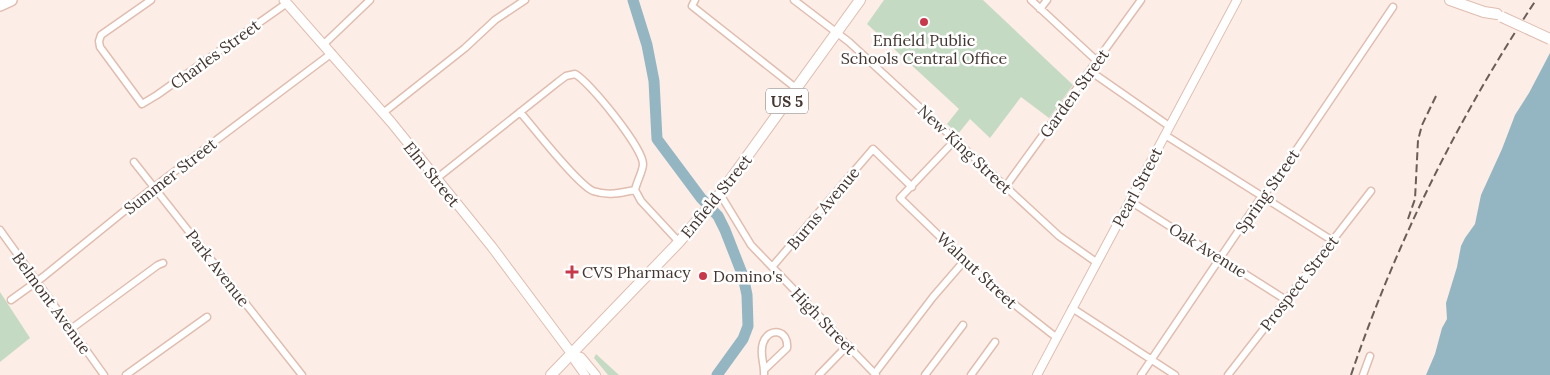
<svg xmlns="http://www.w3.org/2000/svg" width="1550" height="375" font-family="Lora,serif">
	<rect width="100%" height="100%" fill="#fcede7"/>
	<path fill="#c5dac2" d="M884,0h99l90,85 -24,33 -28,-21 -31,41 -20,-19 -12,15 -11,-10 12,-15 -92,-85z
		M0,292l30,46 -30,24z
		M596,354l23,21h-11l-14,-17z"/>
	<path fill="#94b5c2" d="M1550,53v322h-124l9,-21 7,-26 5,-9 -1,-16 11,-36 4,-21 4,-8 10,-14 6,-29 21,-46 13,-34 14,-22z"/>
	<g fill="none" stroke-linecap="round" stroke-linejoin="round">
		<path stroke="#94b5c2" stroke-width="11" d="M633,0l14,45 7,36 3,58 44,59 17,18 7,14 18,46 4,19 1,31 -5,13 -26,36"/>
		<defs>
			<path id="minor" d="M151,0l-50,35 -2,6 1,6 42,57 15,-9 130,-92
				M695,0l-3,6 105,83
				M794,0l55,42 210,194 37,26
				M1031,0l66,61
				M1040,9l7,-9
				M324,44l46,-44
				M1090,71l79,55
				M520,112c14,16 57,72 73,79 14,5 28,2 42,-1
				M383,113l82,-65 30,-28 30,-20
				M1165,135l168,106
				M956,139l-56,59 91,88 66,52
				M134,162l168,213
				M436,179l122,-97 8,-6 9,-2c14,7 68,74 68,90 0,7 -6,17 -8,26
				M1006,186l135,-186
				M635,190l6,11 38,41
				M720,194l31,51 125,130
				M1130,201l156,99
				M0,230l104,145
				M772,267l101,-118 39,38
				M11,300l32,-23 111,-90 178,-134
				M1072,308l103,67
				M71,329l87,-64 5,-2
				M875,373l58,-76 32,-37
				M126,375l81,-58
				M764,375c1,-11 -5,-21 -1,-32 6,-17 26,-13 24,5l-22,21
				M819,375l29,-30
				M925,375l38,-50
				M971,375l24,-33
				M1141,375l119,-176 16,-19 117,-173
				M1228,375l143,-184
				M1363,375l7,-19"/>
			<path id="tertiary" d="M572,354l9,3 15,18
				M572,354l3,7 10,14
				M1037,375l200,-375"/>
			<path id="secondary" d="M284,0l107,122 101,125 80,107"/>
			<path id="primary" d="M1450,0l34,12 13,2
				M551,375l128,-133 41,-48 140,-194"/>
			<path id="motorway" d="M0,5l11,-5"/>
		</defs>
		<use href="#minor" stroke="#e0bdaf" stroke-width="9"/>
		<use href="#tertiary" stroke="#e0bdaf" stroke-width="10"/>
		<use href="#secondary" stroke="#e0bdaf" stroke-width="11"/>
		<use href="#primary" stroke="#e0bdaf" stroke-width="12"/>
		<use href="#motorway" stroke="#e0bdaf" stroke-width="14"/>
		<use href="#minor" stroke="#fff" stroke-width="6"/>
		<use href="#tertiary" stroke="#fff" stroke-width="8"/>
		<use href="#secondary" stroke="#fff" stroke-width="9"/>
		<use href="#primary" stroke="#fff" stroke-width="10"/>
		<use href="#motorway" stroke="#fff" stroke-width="11"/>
		<path stroke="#6b5d57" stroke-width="2" stroke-dasharray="8 4" stroke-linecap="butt" d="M1408,219l7,-20 3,-59 4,-15 14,-29
			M1351,375c45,-132 108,-259 185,-375"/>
		<defs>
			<path id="primary-bridge" d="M1502,17l48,22"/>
		</defs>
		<use href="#primary-bridge" stroke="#e0bdaf" stroke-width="12" stroke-linecap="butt"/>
		<use href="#primary-bridge" stroke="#fff" stroke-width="10"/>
	</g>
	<g fill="#c9384a" stroke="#fefefe" stroke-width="2">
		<circle cx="924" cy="22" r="5"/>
		<path d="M569.5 264.5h5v5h5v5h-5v5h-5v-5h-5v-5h5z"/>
		<circle cx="703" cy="276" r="5"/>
	</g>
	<g text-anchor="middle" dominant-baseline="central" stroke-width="5" stroke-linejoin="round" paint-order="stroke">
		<rect fill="#fefefe" stroke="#7c726e" stroke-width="1" x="766" y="88.5" width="42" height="25" rx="4"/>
		<g font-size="15" font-weight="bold" fill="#443630">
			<text x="787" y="101">US 5</text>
		</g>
		<g font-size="16" fill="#443630" stroke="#fefefe" text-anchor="start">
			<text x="924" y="40" text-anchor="middle">Enfield Public<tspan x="924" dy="18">Schools Central Office</tspan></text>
			<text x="582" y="272">CVS Pharmacy</text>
			<text x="713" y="276">Domino's</text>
		</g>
		<g font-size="16" fill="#443630" stroke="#fefefe">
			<text transform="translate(215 54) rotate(-36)">Charles Street</text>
			<text transform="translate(1074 93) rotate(-54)">Garden Street</text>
			<text transform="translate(965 149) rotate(43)">New King Street</text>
			<text transform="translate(432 174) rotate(51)">Elm Street</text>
			<text transform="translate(170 176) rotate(-38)">Summer Street</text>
			<text transform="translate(1137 187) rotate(-62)">Pearl Street</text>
			<text transform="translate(1267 191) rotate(-55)">Spring Street</text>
			<text transform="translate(716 196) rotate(-51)">Enfield Street</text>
			<text transform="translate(823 208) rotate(-50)">Burns Avenue</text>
			<text transform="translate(1208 250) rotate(32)">Oak Avenue</text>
			<text transform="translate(218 268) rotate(52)">Park Avenue</text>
			<text transform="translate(977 270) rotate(43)">Walnut Street</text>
			<text transform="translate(1299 283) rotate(-52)">Prospect Street</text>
			<text transform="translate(52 303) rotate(54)">Belmont Avenue</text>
			<text transform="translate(824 321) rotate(46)">High Street</text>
		</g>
	</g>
</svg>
